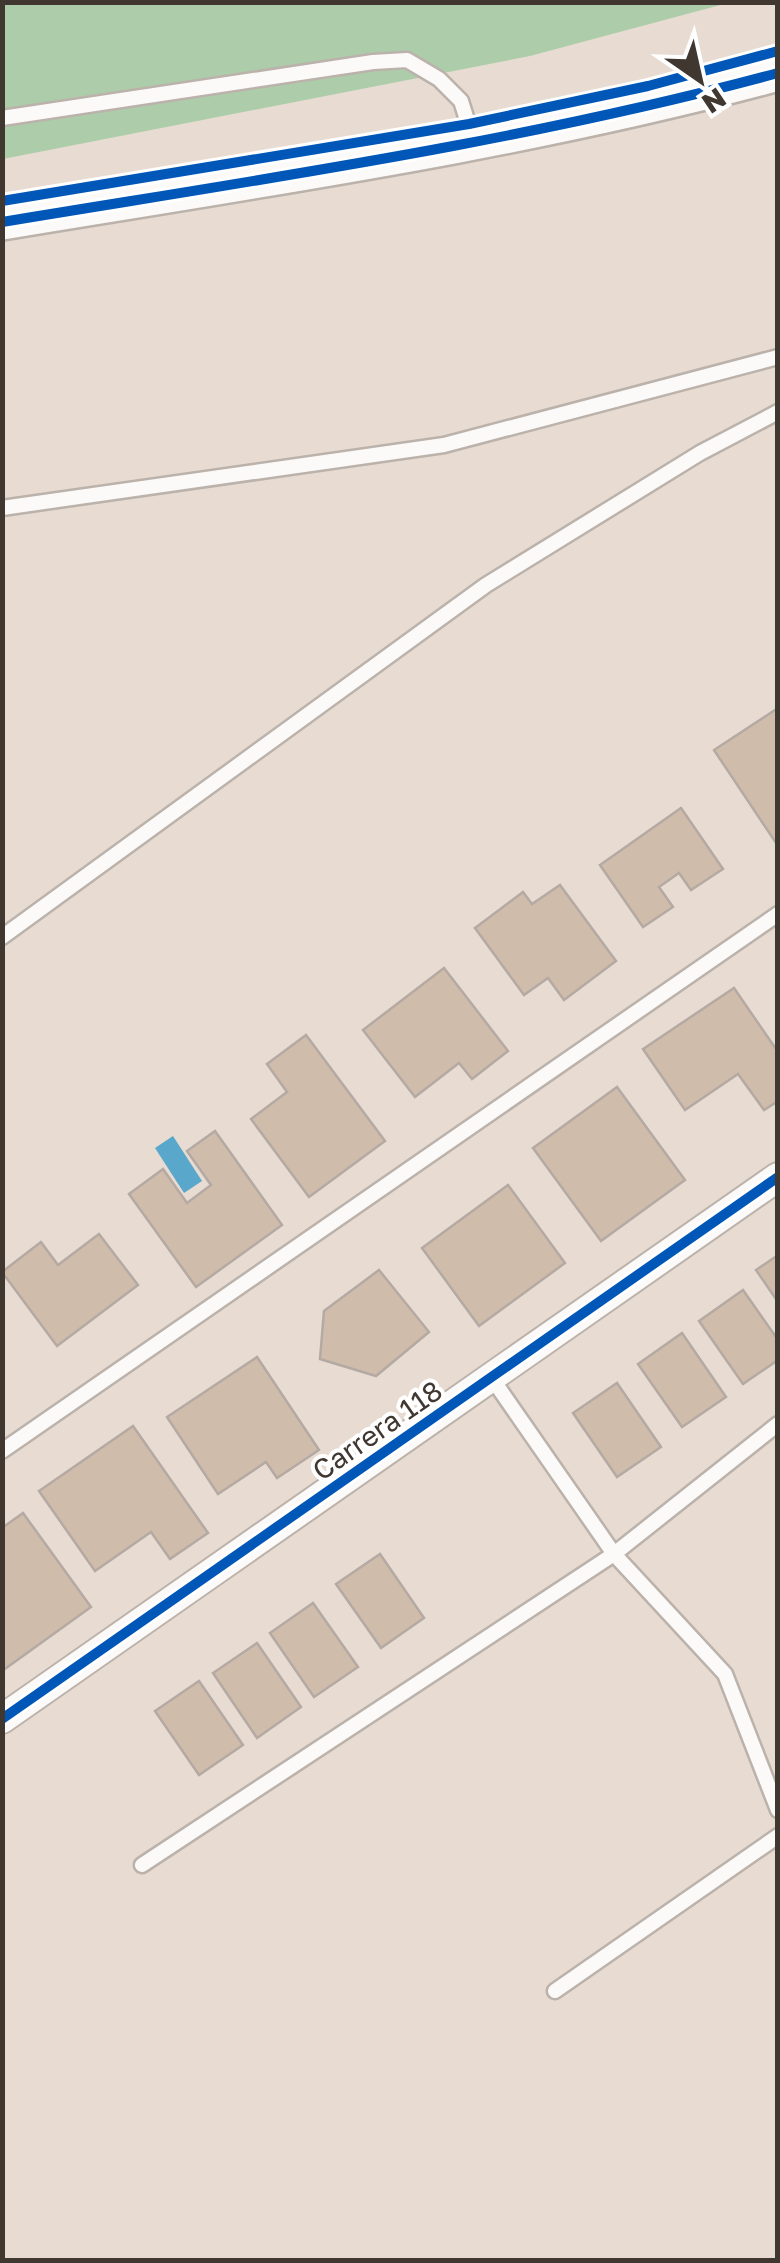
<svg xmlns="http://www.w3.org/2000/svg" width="780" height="2263" font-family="'Golos Text',sans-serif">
	<rect width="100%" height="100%" fill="#e8dcd2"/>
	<path fill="#adcdaa" d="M3,3h725l-198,53 -527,103z"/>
	<path fill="#59a7cb" d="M173,1136l29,45 -18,12 -29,-45z"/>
	<path fill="#d0bcaa" stroke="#b4aaa3" stroke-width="2.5" d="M778,708v134l-2,1 -62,-93z
		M681,808l42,61 -32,21 -12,-17 -20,14 14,20 -30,20 -43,-62z
		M560,885l56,76 -52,39 -16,-22 -24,17 -49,-67 48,-36 9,12z
		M444,968l64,83 -36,28 -13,-16 -44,34 -52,-67z
		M734,988l44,64v49l-14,9 -26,-36 -53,36 -42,-61z
		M306,1035l79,106 -76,56 -58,-78 36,-27 -20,-28z
		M617,1087l68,93 -84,61 -68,-93z
		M215,1131l67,94 -86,62 -67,-93 34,-25 24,34 24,-18 -24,-34z
		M508,1185l57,78 -86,63 -57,-78z
		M99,1234l39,51 -81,61 -55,-74 39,-30 17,23z
		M778,1255v47l-22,-32z
		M379,1270l50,62 -53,44 -56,-17 4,-48z
		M743,1290l35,50v20l-35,24 -44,-63z
		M682,1333l44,64 -44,30 -44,-63z
		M257,1357l62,93 -42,28 -11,-16 -48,32 -51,-77z
		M617,1383l44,64 -44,30 -44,-64z
		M133,1426l75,107 -38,26 -19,-27 -56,39 -56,-80z
		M23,1513l68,94 -89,64v-143z
		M380,1554l44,64 -43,30 -45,-64z
		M313,1603l45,64 -44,30 -44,-64z
		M257,1643l44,64 -44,31 -44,-65z
		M199,1681l44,64 -44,30 -44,-64z"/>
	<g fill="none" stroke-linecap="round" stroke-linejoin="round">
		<defs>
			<path id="service" d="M2,118l371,-56 34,-2 32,19 22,22 13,41
				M2,508l442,-63 334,-88
				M2,937l484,-352 214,-132 78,-41
				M491,1377l123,177 111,120 53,136
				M2,1451l776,-537
				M142,1865l472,-311 164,-130
				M555,1991l223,-155"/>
			<path id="minor" d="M2,1719l776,-542"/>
			<path id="tertiary" d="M2,222c260,-43 521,-80 776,-149"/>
		</defs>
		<use href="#service" stroke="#bbb2ab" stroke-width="19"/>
		<use href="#minor" stroke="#bbb2ab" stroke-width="32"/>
		<use href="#tertiary" stroke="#bbb2ab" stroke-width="40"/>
		<use href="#service" stroke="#fcfaf8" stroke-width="14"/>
		<use href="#minor" stroke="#fcfaf8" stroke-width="28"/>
		<use href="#tertiary" stroke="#fcfaf8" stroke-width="35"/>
		<defs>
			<path id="cycleway" d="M2,201l467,-77 179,-38 130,-35
				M2,222c260,-43 521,-80 776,-149
				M2,1719l776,-542"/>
		</defs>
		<use href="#cycleway" stroke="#fff" stroke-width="16"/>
		<use href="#cycleway" stroke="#0057b8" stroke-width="10"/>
	</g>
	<g text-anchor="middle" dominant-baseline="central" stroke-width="8" stroke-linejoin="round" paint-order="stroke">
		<g font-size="28" fill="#403730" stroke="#fff">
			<text transform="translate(377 1430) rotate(-35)">Carrera 118</text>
		</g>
	</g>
	<rect width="780" height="2263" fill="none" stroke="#403730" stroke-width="10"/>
	<g transform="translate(700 80) rotate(146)" stroke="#ffffff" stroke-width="8" paint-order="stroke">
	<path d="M0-8L18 38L0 25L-18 38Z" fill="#403730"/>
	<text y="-15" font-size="28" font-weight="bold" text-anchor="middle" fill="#403730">N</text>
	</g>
</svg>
